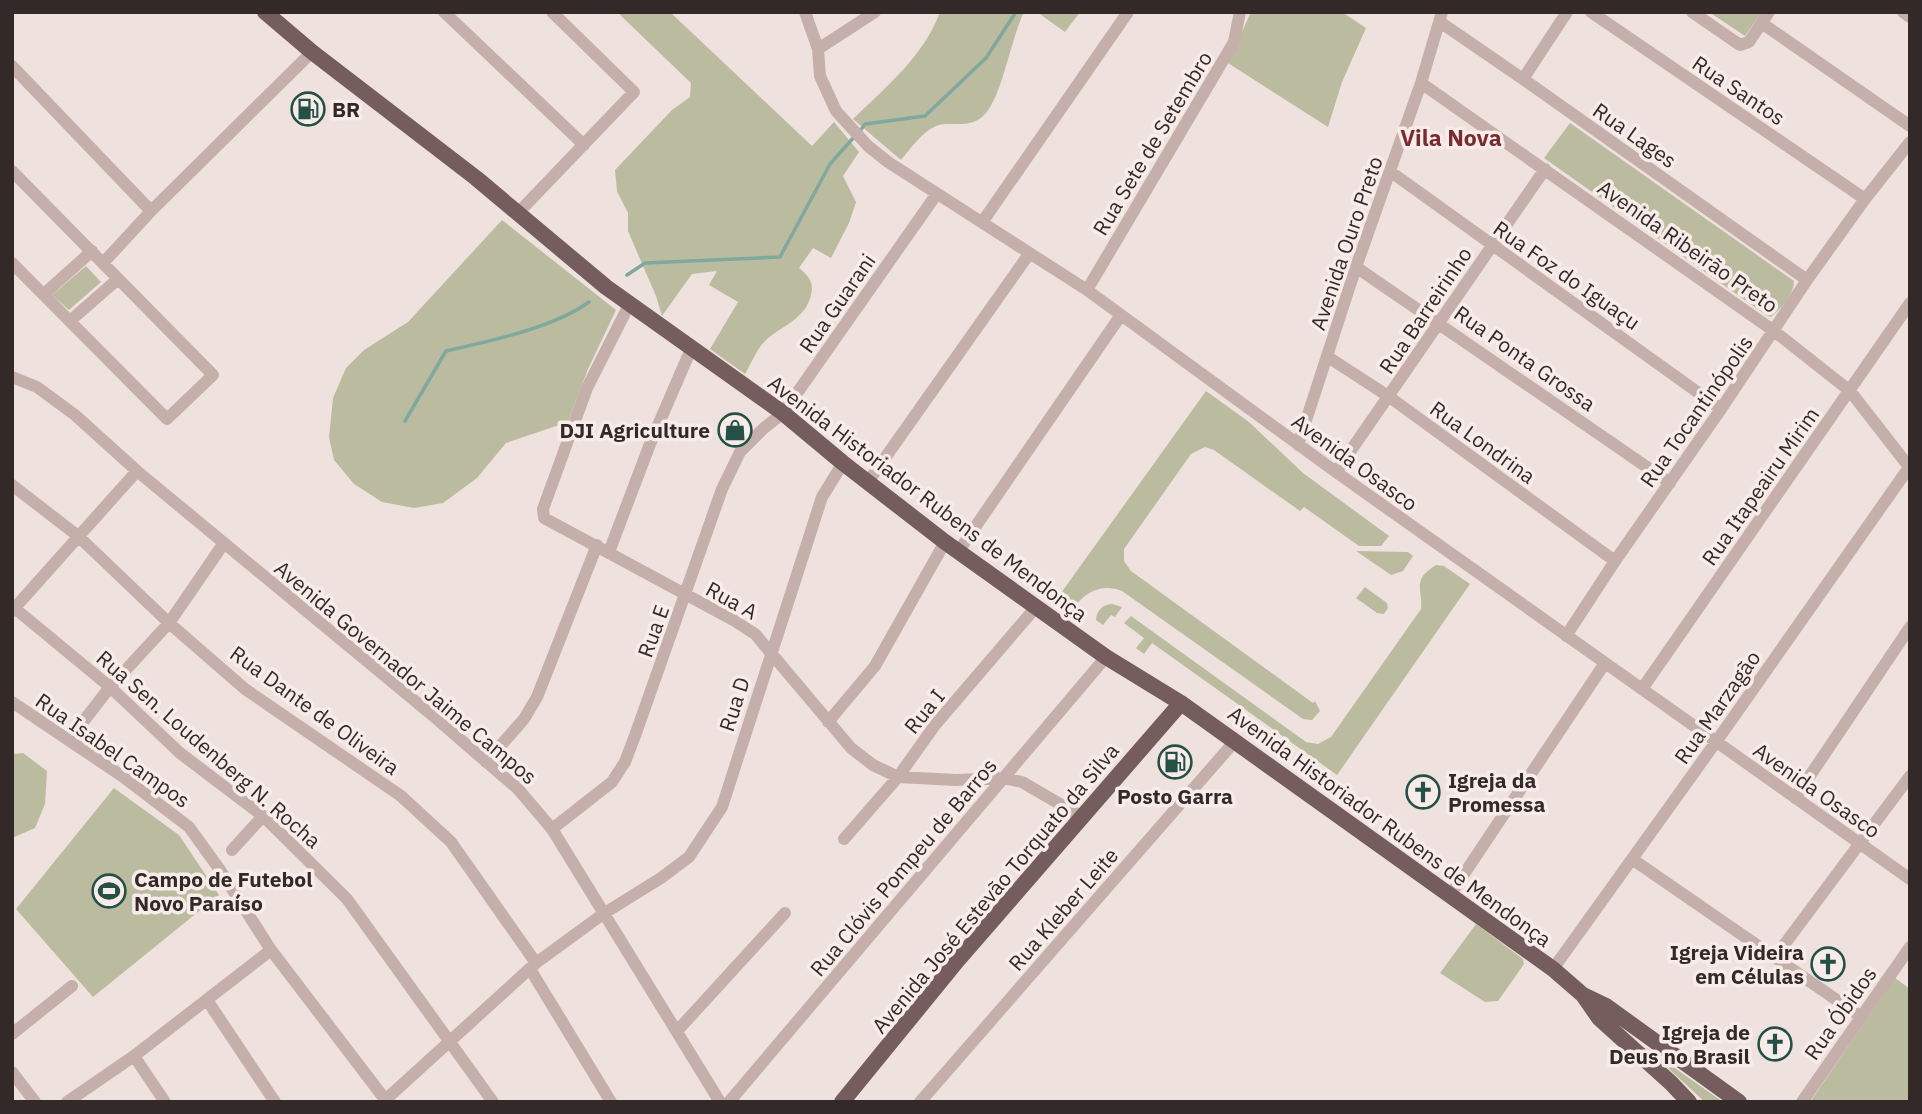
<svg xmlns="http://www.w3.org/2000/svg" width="1922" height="1114" font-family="'IBM Plex Sans',sans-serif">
	<rect width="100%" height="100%" fill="#efe1dd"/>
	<path fill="#bbbc9f" d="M617,12h53l142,134 22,-24 25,30 -16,24 13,26 -7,21 -18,35 -18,-10 -14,20c10,8 15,14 12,27 -6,25 -29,30 -46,46 -8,8 -14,23 -20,33l-35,-25 28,-47 -29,-17 8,-14 -25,3 -30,42 -6,-20 -28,-65v-18l-11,-22 -2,-21 57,-60 18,-13 1,-14z
		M940,12h84c-13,26 -21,80 -38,101 -15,18 -36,7 -50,13 -14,6 -26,23 -35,34l-48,-41c32,-31 71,-63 87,-107z
		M1037,12h43l-15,20z
		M1251,12h91l24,16 -24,54 -14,45 -100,-64z
		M1709,12h53l-17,24z
		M1570,123l224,158c0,13 -13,28 -23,36l-5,-2 -222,-157z
		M502,220l114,90 -28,59 -20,53 -62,21 -29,35 -34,25 -29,5 -32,-6 -28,-18 -20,-24 -5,-23 4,-39 13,-30 18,-18 44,-28z
		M86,266l15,16 -32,28 -17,-15z
		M1206,391l43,31 54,51 86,63 -8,10h-22l-55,-39 -4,4 -86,-61 -9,-3 -14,7 -67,95v12l7,10 182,132 2,-2 5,10 -8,9 -9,-1 -181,-128c-18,-7 -34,-1 -46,14l-15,-12z
		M1356,551l52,1 5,4 -10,15 -12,4z
		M1436,565l8,1 26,18 -133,191 -185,-132 -8,11 -8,-6 8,-10 -20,-15 7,-7 175,126 12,2 13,-7 90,-128c2,-20 -10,-29 15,-44z
		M1365,587l22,16 1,5 -4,6 -7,-1 -21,-15z
		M1112,604l10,3 -7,10 -4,-2 -8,10 -7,-5c1,-10 6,-15 16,-16z
		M23,753l24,18 -2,33 -10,24 -23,10v-84z
		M114,788l65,47 40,60 -126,102 -77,-88z
		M1476,924l47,35 1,5 -26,37 -13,1 -45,-29z
		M1895,978l15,11v113h-100z
		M1645,1047l78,55h-18z"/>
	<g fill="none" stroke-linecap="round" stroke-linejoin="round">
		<path stroke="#80a89e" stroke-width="3.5" d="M860,131l5,-7 60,-8 61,-58 30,-46
			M627,275l18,-12 135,-6 50,-93 25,-28
			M405,421l41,-70c44,-10 107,-23 143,-49"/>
		<path stroke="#c5afaa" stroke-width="12" d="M444,12l140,133
			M805,12l13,37 2,27 16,35 32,35 20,16 199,128 249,182 574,407
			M1591,12l274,187
			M1692,12l48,33 9,-3 20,-30
			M1903,12l7,5
			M1440,22l83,57 284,201
			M1763,24l147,102
			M818,49l57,-37
			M12,66l139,145
			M1523,79l44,-67
			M1421,83l353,248 76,60 60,77
			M12,171l201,204 -46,44 -155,-156
			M1391,172l330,237
			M518,213l116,-121 -82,-80
			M983,221l145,-209
			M104,262l47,-51 161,-159
			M1356,267l314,216
			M1087,290l147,-248 6,-30
			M44,294l48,-43
			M629,305l-42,83 -44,121 1,9 191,103 20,13 96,114 22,17 25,12 58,3 47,-2 19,4 60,35
			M71,320l47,-41
			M1328,357l60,39 227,165
			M12,377l25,10 38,28 62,56 295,244 86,74 34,40 168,273
			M1298,445l58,-178 65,-184 21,-71
			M1336,472l209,-303
			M868,482l161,-228
			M12,485l66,51 91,87 76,66 156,107 50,46 85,121
			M609,552l41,-108 41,-95
			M958,552l163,-237
			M12,606l98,81 70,66 83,63 84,83 146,203
			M12,611l125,-140
			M1566,636l49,-75 106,-152 86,-129 58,-81 45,-57
			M1642,689l268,-386
			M12,702l110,74 67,51 31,43 51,80 116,152
			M828,722l47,-56 70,-124
			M69,740l41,-53 59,-64 55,-80
			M486,762l38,-43 13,-22 60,-152
			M1795,798l115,-171
			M552,829l60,-47 13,-20 11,-29 86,-244 18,-37 24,-24 19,-15 153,-218
			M844,839l54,-62 37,-52 101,-118
			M232,850l31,-34
			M1632,859l228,157
			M1450,895l155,-232
			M1775,957l135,-181
			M530,969l81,133
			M1553,969l163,-227 194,-276
			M207,1000l68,102
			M678,1030l107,-117
			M12,1034l60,-48
			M134,1056l31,46
			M12,1072l23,30
			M67,1102l67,-46 137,-106
			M383,1102l153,-139 67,-49 58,-36 28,-21 33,-50 100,-310 21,-34
			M729,1102l377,-445
			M920,1102l315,-361
			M1802,1102l108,-155"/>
		<path stroke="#745d5c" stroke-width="16" d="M265,12l47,40 164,126 130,109 177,126 60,50 102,79 161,115 75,46 372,266 30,26 16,23 72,65 18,19
			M1583,995l23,11 133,96
			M842,1102l115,-141 224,-258"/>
	</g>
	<defs>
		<symbol id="fuel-ring" viewBox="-11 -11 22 22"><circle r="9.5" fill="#f7ece9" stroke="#245046" stroke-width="1.5"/><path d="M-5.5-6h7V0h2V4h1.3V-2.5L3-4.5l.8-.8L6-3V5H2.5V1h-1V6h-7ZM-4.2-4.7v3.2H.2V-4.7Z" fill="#245046"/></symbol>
		<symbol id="shop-ring" viewBox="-11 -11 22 22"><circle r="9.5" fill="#f7ece9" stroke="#245046" stroke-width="1.5"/><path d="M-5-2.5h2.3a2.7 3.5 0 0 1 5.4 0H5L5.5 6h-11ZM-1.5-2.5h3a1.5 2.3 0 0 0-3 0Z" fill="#245046"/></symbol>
		<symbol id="church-ring" viewBox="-11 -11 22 22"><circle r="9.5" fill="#f7ece9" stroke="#245046" stroke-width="1.5"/><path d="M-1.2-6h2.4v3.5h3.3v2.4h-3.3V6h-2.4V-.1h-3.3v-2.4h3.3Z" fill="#245046"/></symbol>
		<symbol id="stadium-ring" viewBox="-11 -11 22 22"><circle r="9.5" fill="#f7ece9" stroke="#245046" stroke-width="1.5"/><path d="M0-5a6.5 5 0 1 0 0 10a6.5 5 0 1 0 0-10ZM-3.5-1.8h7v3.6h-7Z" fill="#245046"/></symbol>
	</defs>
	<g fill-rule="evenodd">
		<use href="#fuel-ring" x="289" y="90" width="38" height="38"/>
		<use href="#shop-ring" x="716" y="411" width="38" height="38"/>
		<use href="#fuel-ring" x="1156" y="743" width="38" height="38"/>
		<use href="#church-ring" x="1404" y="773" width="38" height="38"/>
		<use href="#stadium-ring" x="90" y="872" width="38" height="38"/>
		<use href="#church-ring" x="1809" y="945" width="38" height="38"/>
		<use href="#church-ring" x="1756" y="1025" width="38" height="38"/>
	</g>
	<g text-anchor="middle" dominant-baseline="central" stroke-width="7" stroke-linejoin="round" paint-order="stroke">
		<g font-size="21" fill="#342929" stroke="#f7ece9">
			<text transform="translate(1739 90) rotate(34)">Rua Santos</text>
			<text transform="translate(1635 135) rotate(35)">Rua Lages</text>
			<text transform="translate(1152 143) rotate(-59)">Rua Sete de Setembro</text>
			<text transform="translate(1346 243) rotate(-71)">Avenida Ouro Preto</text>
			<text transform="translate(1688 246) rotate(35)">Avenida Ribeirão Preto</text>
			<text transform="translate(1567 275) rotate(35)">Rua Foz do Iguaçu</text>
			<text transform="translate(837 303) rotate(-55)">Rua Guarani</text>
			<text transform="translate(1425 310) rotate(-56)">Rua Barreirinho</text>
			<text transform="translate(1525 358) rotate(35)">Rua Ponta Grossa</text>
			<text transform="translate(1696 411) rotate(-55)">Rua Tocantinópolis</text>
			<text transform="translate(1483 442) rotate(36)">Rua Londrina</text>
			<text transform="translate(1355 462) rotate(36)">Avenida Osasco</text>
			<text transform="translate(1760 486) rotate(-55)">Rua Itapeairu Mirim</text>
			<text transform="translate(928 498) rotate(37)">Avenida Historiador Rubens de Mendonça</text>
			<text transform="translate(732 600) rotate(29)">Rua A</text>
			<text transform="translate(653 631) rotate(-70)">Rua E</text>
			<text transform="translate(406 672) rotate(40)">Avenida Governador Jaime Campos</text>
			<text transform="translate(734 704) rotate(-72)">Rua D</text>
			<text transform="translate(1717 707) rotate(-55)">Rua Marzagão</text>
			<text transform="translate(315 710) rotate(36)">Rua Dante de Oliveira</text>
			<text transform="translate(924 711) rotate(-51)">Rua I</text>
			<text transform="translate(209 749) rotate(41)">Rua Sen. Loudenberg N. Rocha</text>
			<text transform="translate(113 750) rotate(35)">Rua Isabel Campos</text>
			<text transform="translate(1817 790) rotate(35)">Avenida Osasco</text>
			<text transform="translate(1390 826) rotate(36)">Avenida Historiador Rubens de Mendonça</text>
			<text transform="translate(903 867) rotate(-50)">Rua Clóvis Pompeu de Barros</text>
			<text transform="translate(995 888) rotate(-50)">Avenida José Estevão Torquato da Silva</text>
			<text transform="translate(1063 909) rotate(-49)">Rua Kleber Leite</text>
			<text transform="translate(1840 1013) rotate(-55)">Rua Óbidos</text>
		</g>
		<g font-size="21" font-weight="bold" fill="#342929" stroke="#f7ece9" text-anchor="start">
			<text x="332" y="109">BR</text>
			<text x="710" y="430" text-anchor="end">DJI Agriculture</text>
			<text x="1448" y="780">Igreja da<tspan x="1448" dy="24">Promessa</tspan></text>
			<text x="1175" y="796" text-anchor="middle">Posto Garra</text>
			<text x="134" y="879">Campo de Futebol<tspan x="134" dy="24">Novo Paraíso</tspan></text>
			<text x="1804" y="952" text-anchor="end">Igreja Videira<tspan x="1804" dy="24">em Células</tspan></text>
			<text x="1750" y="1032" text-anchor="end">Igreja de<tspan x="1750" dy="24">Deus no Brasil</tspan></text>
		</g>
		<g font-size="23" font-weight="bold" fill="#792c30" stroke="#f7ece9">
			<text x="1451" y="137">Vila Nova</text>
		</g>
	</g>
	<rect width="1922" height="1114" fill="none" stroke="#342929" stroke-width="28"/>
</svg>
